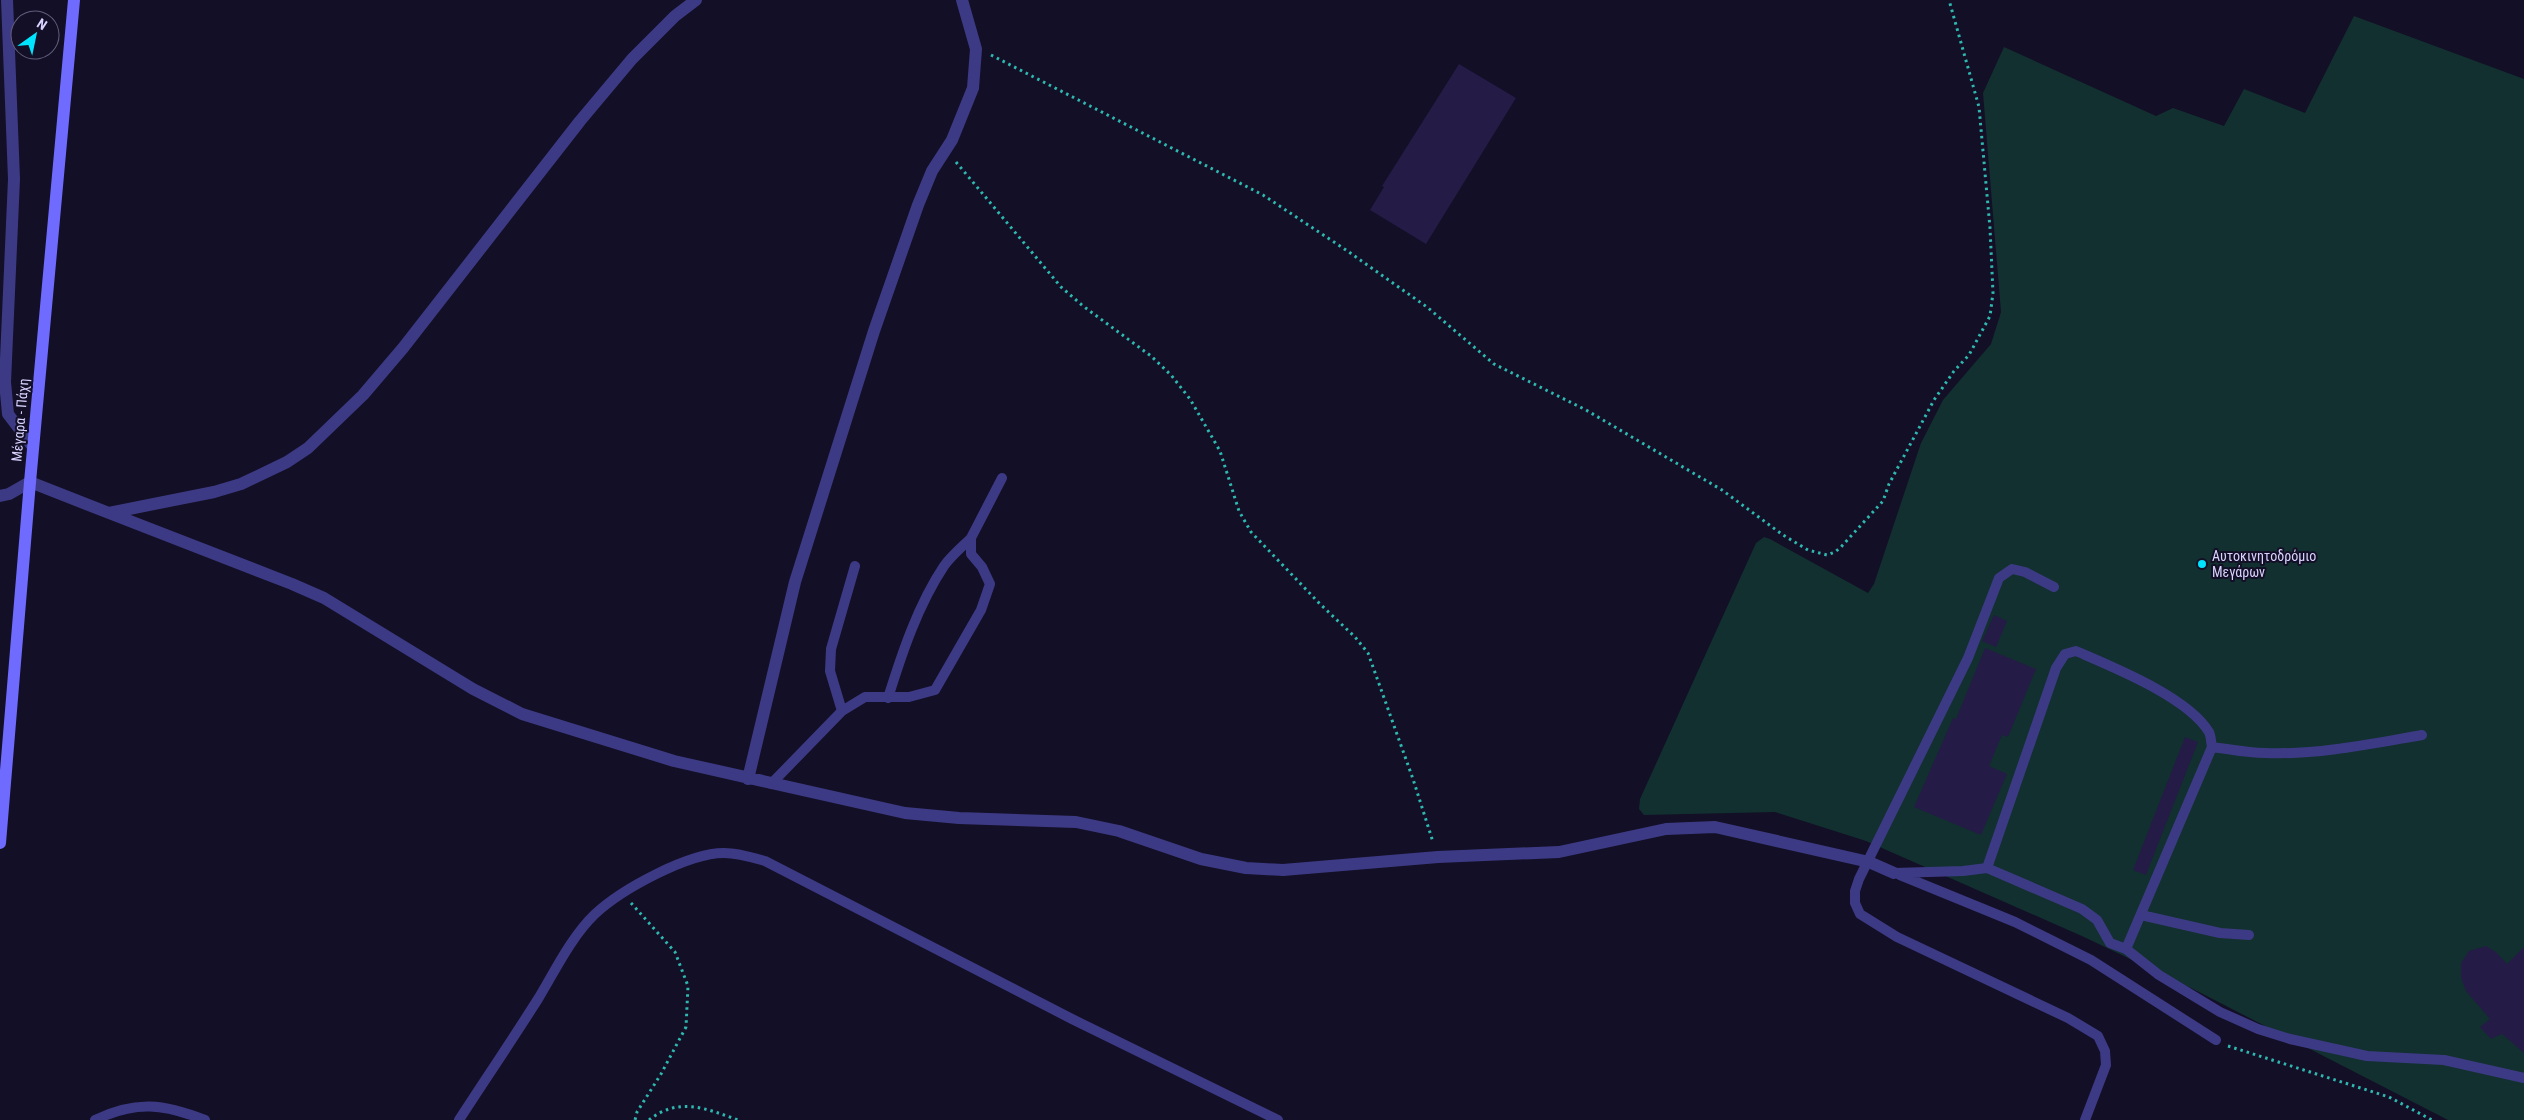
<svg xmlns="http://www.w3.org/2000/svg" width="2524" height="1120" font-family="'Roboto Condensed',sans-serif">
	<rect width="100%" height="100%" fill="#130f26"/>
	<path fill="#12302f" d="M2354,16l170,63v1041h-76l-253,-130 -111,-53 -218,-96 -91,-29 -131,3 -5,-6 1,-10 116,-256 8,-6 6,2 98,54 6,-9 47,-141 22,-43 48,-56 10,-32 -18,-219 21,-46 152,69 17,-8 51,18 20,-37 61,24z"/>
	<path fill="#241b47" d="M1459,64l57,34 -90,146 -56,-34 14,-23 -2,-1z
		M1994,615l13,6 -11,26 -14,-6z
		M1985,648l51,21 -28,68 -6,-2 -13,31 18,8 -26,61 -67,-28 39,-89 3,1z
		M2185,737l13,5 -52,133 -13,-5z
		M2486,946l10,6 11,12 17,-17v106l-22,-19 -11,5 -11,-12 10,-8 -24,-28 -5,-13v-15l8,-12z"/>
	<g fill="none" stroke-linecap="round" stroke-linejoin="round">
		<path stroke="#2fb8b0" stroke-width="3" stroke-dasharray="2.5 4" stroke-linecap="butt" d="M991,55l272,140 83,55 81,57 67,57 92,46 136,80 61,45 25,15 19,5 8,-3 6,-5 42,-46 6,-17 45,-84 20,-29 15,-16 21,-39 3,-23 -3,-65 -11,-121 -30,-107
			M956,162l105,125 22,19 68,50 20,19 19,24 30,52 19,60 12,21 69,72 35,33 13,16 45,126 20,63
			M631,903l44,49 13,34 -2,41 -25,47 -24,38 -2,8
			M2228,1046l161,51 43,23
			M649,1120c30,-24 58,-11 89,0"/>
		<path stroke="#3d3a85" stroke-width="10" d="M2054,587l-29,-15 -13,-3 -13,9 -31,80 -109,221 -4,12v12l5,11 37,23 171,81 30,18 7,15 1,14 -21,55
			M888,698c14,-45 30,-93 56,-132 7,-10 18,-19 27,-28
			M842,711l-12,-40 1,-22 24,-83
			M2212,747c17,2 35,6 53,6 53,2 105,-9 157,-18
			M771,784l71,-73 23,-14h44l26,-7 46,-80 9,-26 -8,-17 -11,-13v-16l31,-60
			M1987,868l69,-200 9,-14 11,-3c37,16 112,46 133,81 2,4 2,10 3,15l-86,202
			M1894,873l69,-2 24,-3 95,41 15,11 13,23 16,6 33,26 61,37 38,17 32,10 77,17 77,4 80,18
			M1900,875l115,47 76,38 125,80
			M2141,915l79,18 29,2
			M95,1120c41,-20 69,-16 110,0
			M459,1120c26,-40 53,-80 79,-121 17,-28 33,-62 57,-85 27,-25 93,-61 129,-61 14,0 27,4 41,8l307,158 206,101"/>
		<path stroke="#3d3a85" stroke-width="12" d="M7,0l7,179 -9,203 3,32 25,33
			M30,482l79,31 105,-21 27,-8 46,-22 21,-14 55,-53 40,-47 177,-227 52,-62 43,-43 21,-16
			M109,513l183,71 32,14 149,91 49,25 152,47 231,52 54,5 117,4 43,9 82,28 45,9 37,2 155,-13 121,-5 107,-23 49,-2 154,35 25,11
			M748,779l47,-197 79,-251 44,-126 14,-34 20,-31 21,-52 3,-39 -14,-49"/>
		<path stroke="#3d3a85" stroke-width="12" d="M0,496l9,-2 21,-12"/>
		<path stroke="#6f6bff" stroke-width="12" d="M0,843l30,-361 44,-482"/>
	</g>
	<circle fill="#00e5ff" stroke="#130f26" stroke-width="2" cx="2202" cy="564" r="5"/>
	<g text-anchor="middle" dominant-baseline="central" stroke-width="4" stroke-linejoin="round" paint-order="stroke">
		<g font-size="14" fill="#d9d4ff" stroke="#130f26">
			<text transform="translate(20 420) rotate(-85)">Μέγαρα - Πάχη</text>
		</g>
		<g font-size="14" fill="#d9d4ff" stroke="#130f26" text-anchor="start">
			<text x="2212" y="556">Αυτοκινητοδρόμιο<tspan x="2212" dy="16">Μεγάρων</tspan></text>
		</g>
	</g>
	<g transform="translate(35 35) rotate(33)"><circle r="24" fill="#130f26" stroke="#625e7d"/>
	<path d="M0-4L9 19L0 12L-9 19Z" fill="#00e5ff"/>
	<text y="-8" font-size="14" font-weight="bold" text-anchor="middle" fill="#d9d4ff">N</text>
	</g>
</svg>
